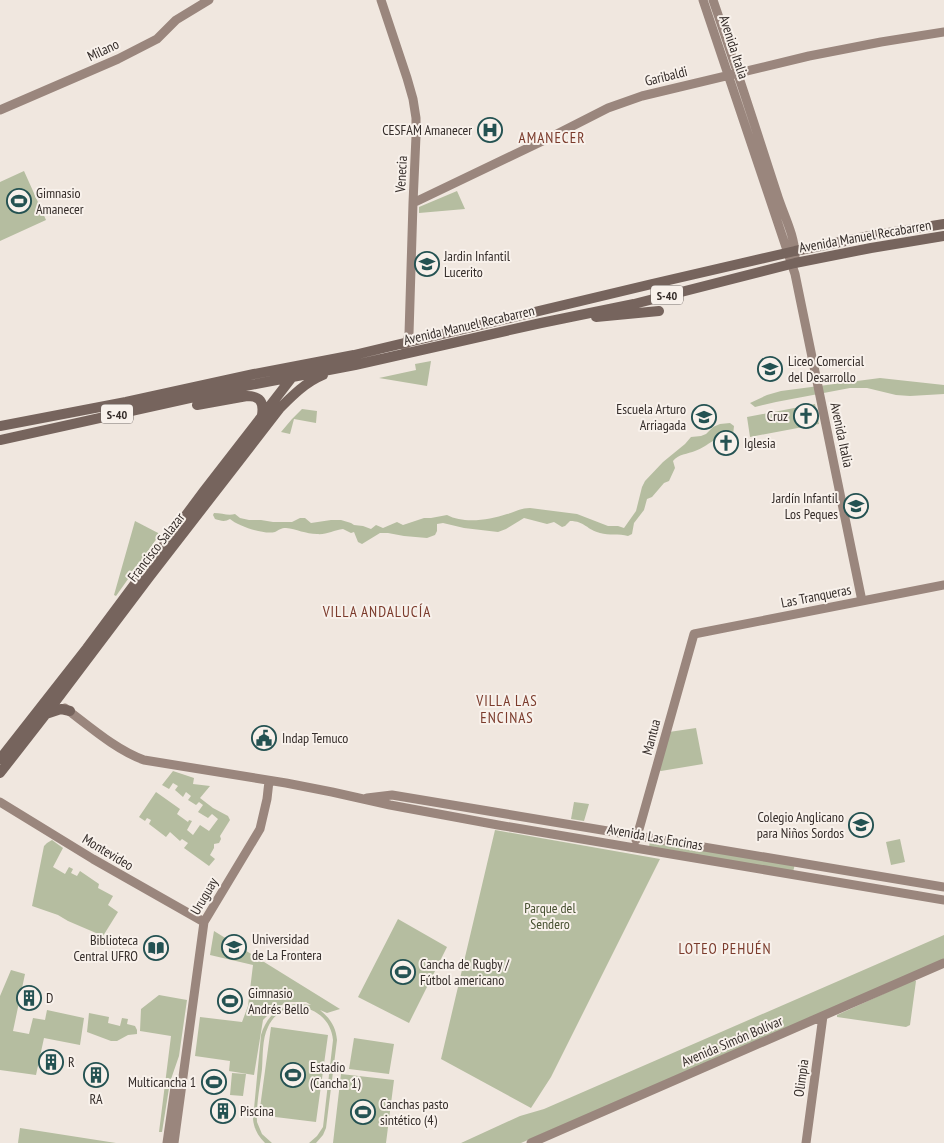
<svg xmlns="http://www.w3.org/2000/svg" width="944" height="1143" font-family="'PT Sans Narrow',sans-serif">
	<rect width="100%" height="100%" fill="#f0e7df"/>
	<path fill="#b5bda0" d="M24,171l22,49 -46,21v-59z
		M457,191l8,18 -46,4v-6z
		M431,361l-4,25 -48,-8 37,-8 -1,-6z
		M880,378l64,7v9l-34,2 -14,-1 -29,-7h-17l-74,14 -21,5 -5,-4 17,-8 14,-4z
		M815,404l4,20 -69,13 -3,-20z
		M302,409l15,2 -1,12 -22,-4 -4,15 -9,-2 11,-13z
		M730,423l4,3 -1,9c-16,-1 -24,11 -38,16 -7,3 -17,3 -22,10l2,7 -6,13 -5,2 -12,14 -5,2 -3,11 -10,13 -2,11 -4,2c-9,-3 -19,0 -28,-3 -13,-3 -15,-12 -30,-12l-5,5 -3,1 -8,-5 -7,2 -23,-6 -18,11 -8,3 -34,-4 -21,-5 -6,1v7l-2,4 -8,3 -23,-2 -16,-3h-8l-18,11 -4,-2 -4,-10 -3,1 -8,-4c-9,1 -17,6 -26,5 -11,0 -21,-5 -31,-6 -5,0 -7,2 -11,4 -11,3 -37,-6 -45,-13 -5,3 -9,2 -15,0l-2,-4 1,-2c8,0 14,3 21,1l5,4 9,2h12l12,2h19l8,-4h5l6,5 20,-3h10l10,3 3,2 9,1 8,3 5,-4 7,3 14,-6 6,3 21,-7h7l16,-3c17,9 42,5 60,-1 8,-2 14,-6 23,-6l47,6 31,12h10l6,2 12,-17 6,-24 3,-6 18,-19 22,-18 6,-7 10,-1 5,-2 7,-7 7,-3z
		M135,521l25,13 -44,62 -2,-1z
		M696,728l7,36 -42,7 -2,-1 10,-38z
		M173,771l21,7 -1,6 17,2 -10,12 13,10 15,8 2,4 -10,16 1,3 -2,4 -5,1v4l-4,7 5,4 -6,7 -25,-18 4,-5 -6,-4 -2,2 -10,-9 -4,5 -17,-13 2,-4 -4,-2 -2,3 -6,-4 17,-25 24,17 -3,5 11,8 1,-2 3,1 -5,9 6,5 7,-10 9,6 9,-12 -6,-5 -4,4 -10,-6 5,-7 -4,-3 -3,3 -8,-5 3,-4 -5,-4 -3,5 -8,-7 3,-4 -5,-3 -4,6 -7,-4z
		M574,802l15,2 -5,17 -13,-2z
		M495,830l165,29 -109,218 -20,31 -90,-49z
		M900,839l5,23 -14,3 -5,-23z
		M52,840l11,8 -10,19 12,7 4,-7 4,2 -2,4 6,3 3,-5 19,13 -1,4 15,8 -5,9 10,7 -15,24 -35,-15 -10,-6 -26,-9 12,-60 3,-3z
		M650,840l145,24 -2,8 -144,-25z
		M398,919l49,28 -38,76 -51,-26z
		M214,931l126,78 -13,4 -7,-3c10,8 16,17 17,30l-11,88 -3,7 -7,8h-7l8,-7 6,-9 10,-87c-3,-35 -50,-46 -65,-13 -6,12 -5,29 -6,42 -2,17 -6,36 -5,53l5,12 10,9h-7c-7,-7 -11,-14 -12,-24l8,-84c5,-17 16,-29 34,-31 5,-1 12,1 16,1l-5,-3h-18l-13,6 -12,12 -9,55 -25,-4 1,-10 -35,-5 5,-39 42,5 6,-16 5,-41 -43,-10z
		M944,935v25l-423,183h-60l59,-27 24,-7z
		M11,970l14,4 -12,57 16,3 4,-16 12,2 2,-10 37,8 -4,27 -36,-7 -8,37 -36,-5v-74z
		M914,980l2,1 -6,44 -4,2 -69,-10v-2z
		M159,995l28,5 -8,56 -9,26 -8,50h-3l12,-96 -31,-5 1,-22z
		M89,1013l20,4 -1,6 12,3 2,-8 6,1 -1,5 8,2 2,4v4l-9,1 -11,6h-6l-24,-9z
		M271,1027l57,8 -12,87 -57,-7z
		M354,1038l40,6 -5,30 -40,-5z
		M232,1073l14,1 -3,22 -13,-1z
		M204,1074l22,3 -1,13 -23,-2z
		M341,1074l53,6 -8,63h-53z
		M20,1128l96,15h-98z"/>
	<g fill="none" stroke-linecap="round" stroke-linejoin="round">
		<path stroke="#9a867d" stroke-width="9" d="M381,0l26,78 6,21 3,19v18l-3,67 -4,131 -4,13
			M703,0l92,274 67,327
			M713,0c22,64 43,129 64,194 6,20 18,41 18,62
			M0,110l118,-51 39,-20 19,-19 33,-20
			M413,203l140,-67 55,-28 34,-12 167,-40 72,-14 63,-10
			M65,708c24,18 51,42 79,52l142,23 46,9 58,13 108,20 446,75
			M367,798l25,-3 552,92
			M0,802l93,57 111,63
			M636,840l58,-206 250,-49
			M167,1143l8,-56
			M174,1143l30,-221 56,-93 7,-30 2,-18
			M531,1143l413,-180
			M806,1143l17,-127"/>
		<path stroke="#76645d" stroke-width="10" d="M596,317l63,-6
			M197,405l50,-9c13,0 17,6 15,19
			M0,426l126,-24 128,-28 100,-19 298,-71 143,-33 75,-15 74,-12
			M0,440l235,-52 120,-23 186,-42 93,-19 161,-41 76,-15 73,-12
			M46,714l15,-5 9,2
			M0,759l87,-111 117,-157 89,-115
			M0,773l46,-59 104,-138 130,-168c13,-13 26,-26 43,-33"/>
	</g>
	<defs>
		<symbol id="hospital-ring" viewBox="-11 -11 22 22"><circle r="9.5" fill="#f8f1eb" stroke="#245252" stroke-width="1.5"/><path d="M-5-5h3v3.5h4V-5h3V5h-3V1.5h-4V5h-3Z" fill="#245252"/></symbol>
		<symbol id="stadium-ring" viewBox="-11 -11 22 22"><circle r="9.5" fill="#f8f1eb" stroke="#245252" stroke-width="1.5"/><path d="M0-5a6.5 5 0 1 0 0 10a6.5 5 0 1 0 0-10ZM-3.5-1.8h7v3.6h-7Z" fill="#245252"/></symbol>
		<symbol id="school-ring" viewBox="-11 -11 22 22"><circle r="9.5" fill="#f8f1eb" stroke="#245252" stroke-width="1.5"/><path d="M0-5L7-2L0 1L-7-2ZM-4 1L0 2.5L4 1V4Q0 6-4 4Z" fill="#245252"/></symbol>
		<symbol id="church-ring" viewBox="-11 -11 22 22"><circle r="9.5" fill="#f8f1eb" stroke="#245252" stroke-width="1.5"/><path d="M-1.2-6h2.4v3.5h3.3v2.4h-3.3V6h-2.4V-.1h-3.3v-2.4h3.3Z" fill="#245252"/></symbol>
		<symbol id="civic-ring" viewBox="-11 -11 22 22"><circle r="9.5" fill="#f8f1eb" stroke="#245252" stroke-width="1.5"/><path d="M-.6-6.5H3V-4.5H.6V-3L4-1V1h2V6H-6V1h2V-1L-.6-3ZM-1.2 2.5V6h2.4V2.5Z" fill="#245252"/></symbol>
		<symbol id="university-ring" viewBox="-11 -11 22 22"><circle r="9.5" fill="#f8f1eb" stroke="#245252" stroke-width="1.5"/><path d="M0-5L7-2L0 1L-7-2ZM-4 1L0 2.5L4 1V4Q0 6-4 4Z" fill="#245252"/></symbol>
		<symbol id="library-ring" viewBox="-11 -11 22 22"><circle r="9.5" fill="#f8f1eb" stroke="#245252" stroke-width="1.5"/><path d="M-6-4Q-3-5.5-.7-3.5V5Q-3 3-6 4ZM6-4Q3-5.5 .7-3.5V5Q3 3 6 4Z" fill="#245252"/></symbol>
		<symbol id="building-ring" viewBox="-11 -11 22 22"><circle r="9.5" fill="#f8f1eb" stroke="#245252" stroke-width="1.5"/><path d="M-4-6H4V6H1V3H-1V6H-4ZM-2.5-4.3h1.7v1.8h-1.7ZM.8-4.3h1.7v1.8H.8ZM-2.5-1h1.7V.8h-1.7ZM.8-1h1.7V.8H.8Z" fill="#245252"/></symbol>
	</defs>
	<g fill-rule="evenodd">
		<use href="#hospital-ring" x="476" y="116" width="28" height="28"/>
		<use href="#stadium-ring" x="5" y="187" width="28" height="28"/>
		<use href="#school-ring" x="413" y="250" width="28" height="28"/>
		<use href="#school-ring" x="756" y="355" width="28" height="28"/>
		<use href="#church-ring" x="792" y="402" width="28" height="28"/>
		<use href="#school-ring" x="690" y="403" width="28" height="28"/>
		<use href="#church-ring" x="712" y="429" width="28" height="28"/>
		<use href="#school-ring" x="842" y="492" width="28" height="28"/>
		<use href="#civic-ring" x="250" y="724" width="28" height="28"/>
		<use href="#school-ring" x="847" y="811" width="28" height="28"/>
		<use href="#university-ring" x="220" y="933" width="28" height="28"/>
		<use href="#library-ring" x="142" y="934" width="28" height="28"/>
		<use href="#stadium-ring" x="389" y="958" width="28" height="28"/>
		<use href="#building-ring" x="15" y="984" width="28" height="28"/>
		<use href="#stadium-ring" x="216" y="987" width="28" height="28"/>
		<use href="#building-ring" x="37" y="1048" width="28" height="28"/>
		<use href="#building-ring" x="82" y="1061" width="28" height="28"/>
		<use href="#stadium-ring" x="279" y="1061" width="28" height="28"/>
		<use href="#stadium-ring" x="200" y="1068" width="28" height="28"/>
		<use href="#building-ring" x="209" y="1097" width="28" height="28"/>
		<use href="#stadium-ring" x="349" y="1098" width="28" height="28"/>
	</g>
	<g text-anchor="middle" dominant-baseline="central" stroke-width="4" stroke-linejoin="round" paint-order="stroke">
		<g fill="#f8f1eb" stroke="#706864" stroke-width="1">
			<rect x="651" y="285.5" width="32" height="19" rx="4"/>
			<rect x="101" y="404.5" width="32" height="19" rx="4"/>
		</g>
		<g font-size="12" font-weight="bold" fill="#352d2a">
			<text x="667" y="295">S-40</text>
			<text x="117" y="414">S-40</text>
		</g>
		<g font-size="14" fill="#352d2a" stroke="#f8f1eb">
			<text transform="translate(734 47) rotate(72)">Avenida Italia</text>
			<text transform="translate(103 50) rotate(-25)">Milano</text>
			<text transform="translate(666 76) rotate(-14)">Garibaldi</text>
			<text transform="translate(401 174) rotate(-87)">Venecia</text>
			<text transform="translate(865 236) rotate(-10)">Avenida Manuel Recabarren</text>
			<text transform="translate(469 325) rotate(-13)">Avenida Manuel Recabarren</text>
			<text transform="translate(842 435) rotate(78)">Avenida Italia</text>
			<text transform="translate(156 547) rotate(-52)">Francisco Salazar</text>
			<text transform="translate(816 596) rotate(-11)">Las Tranqueras</text>
			<text transform="translate(651 737) rotate(-75)">Mantua</text>
			<text transform="translate(655 837) rotate(10)">Avenida Las Encinas</text>
			<text transform="translate(108 852) rotate(31)">Montevideo</text>
			<text transform="translate(204 896) rotate(-60)">Uruguay</text>
			<text transform="translate(732 1041) rotate(-23)">Avenida Simón Bolívar</text>
			<text transform="translate(801 1078) rotate(-82)">Olimpia</text>
		</g>
		<g font-size="14" fill="#352d2a" stroke="#f8f1eb" text-anchor="start">
			<text x="472" y="130" text-anchor="end">CESFAM Amanecer</text>
			<text x="36" y="193">Gimnasio<tspan x="36" dy="16">Amanecer</tspan></text>
			<text x="444" y="256">Jardin Infantil<tspan x="444" dy="16">Lucerito</tspan></text>
			<text x="788" y="361">Liceo Comercial<tspan x="788" dy="16">del Desarrollo</tspan></text>
			<text x="686" y="409" text-anchor="end">Escuela Arturo<tspan x="686" dy="16">Arriagada</tspan></text>
			<text x="788" y="416" text-anchor="end">Cruz</text>
			<text x="744" y="443">Iglesia</text>
			<text x="838" y="498" text-anchor="end">Jardín Infantil<tspan x="838" dy="16">Los Peques</tspan></text>
			<text x="282" y="738">Indap Temuco</text>
			<text x="844" y="817" text-anchor="end">Colegio Anglicano<tspan x="844" dy="16">para Niños Sordos</tspan></text>
			<text x="252" y="939">Universidad<tspan x="252" dy="16">de La Frontera</tspan></text>
			<text x="138" y="940" text-anchor="end">Biblioteca<tspan x="138" dy="16">Central UFRO</tspan></text>
			<text x="420" y="964">Cancha de Rugby /<tspan x="420" dy="16">Fútbol americano</tspan></text>
			<text x="248" y="993">Gimnasio<tspan x="248" dy="16">Andrés Bello</tspan></text>
			<text x="46" y="998">D</text>
			<text x="68" y="1062">R</text>
			<text x="310" y="1067">Estadio<tspan x="310" dy="16">(Cancha 1)</tspan></text>
			<text x="196" y="1082" text-anchor="end">Multicancha 1</text>
			<text x="96" y="1099" text-anchor="middle">RA</text>
			<text x="380" y="1104">Canchas pasto<tspan x="380" dy="16">sintético (4)</tspan></text>
			<text x="240" y="1111">Piscina</text>
		</g>
		<g font-size="14" fill="#475131" stroke="#f8f1eb">
			<text x="550" y="908">Parque del<tspan x="550" dy="16">Sendero</tspan></text>
		</g>
		<g font-size="15" letter-spacing="1" fill="#7b3b2c" stroke="#f8f1eb">
			<text x="552" y="137">AMANECER</text>
			<text x="377" y="611">VILLA ANDALUCÍA</text>
			<text x="507" y="700">VILLA LAS<tspan x="507" dy="17">ENCINAS</tspan></text>
			<text x="725" y="948">LOTEO PEHUÉN</text>
		</g>
	</g>
</svg>
